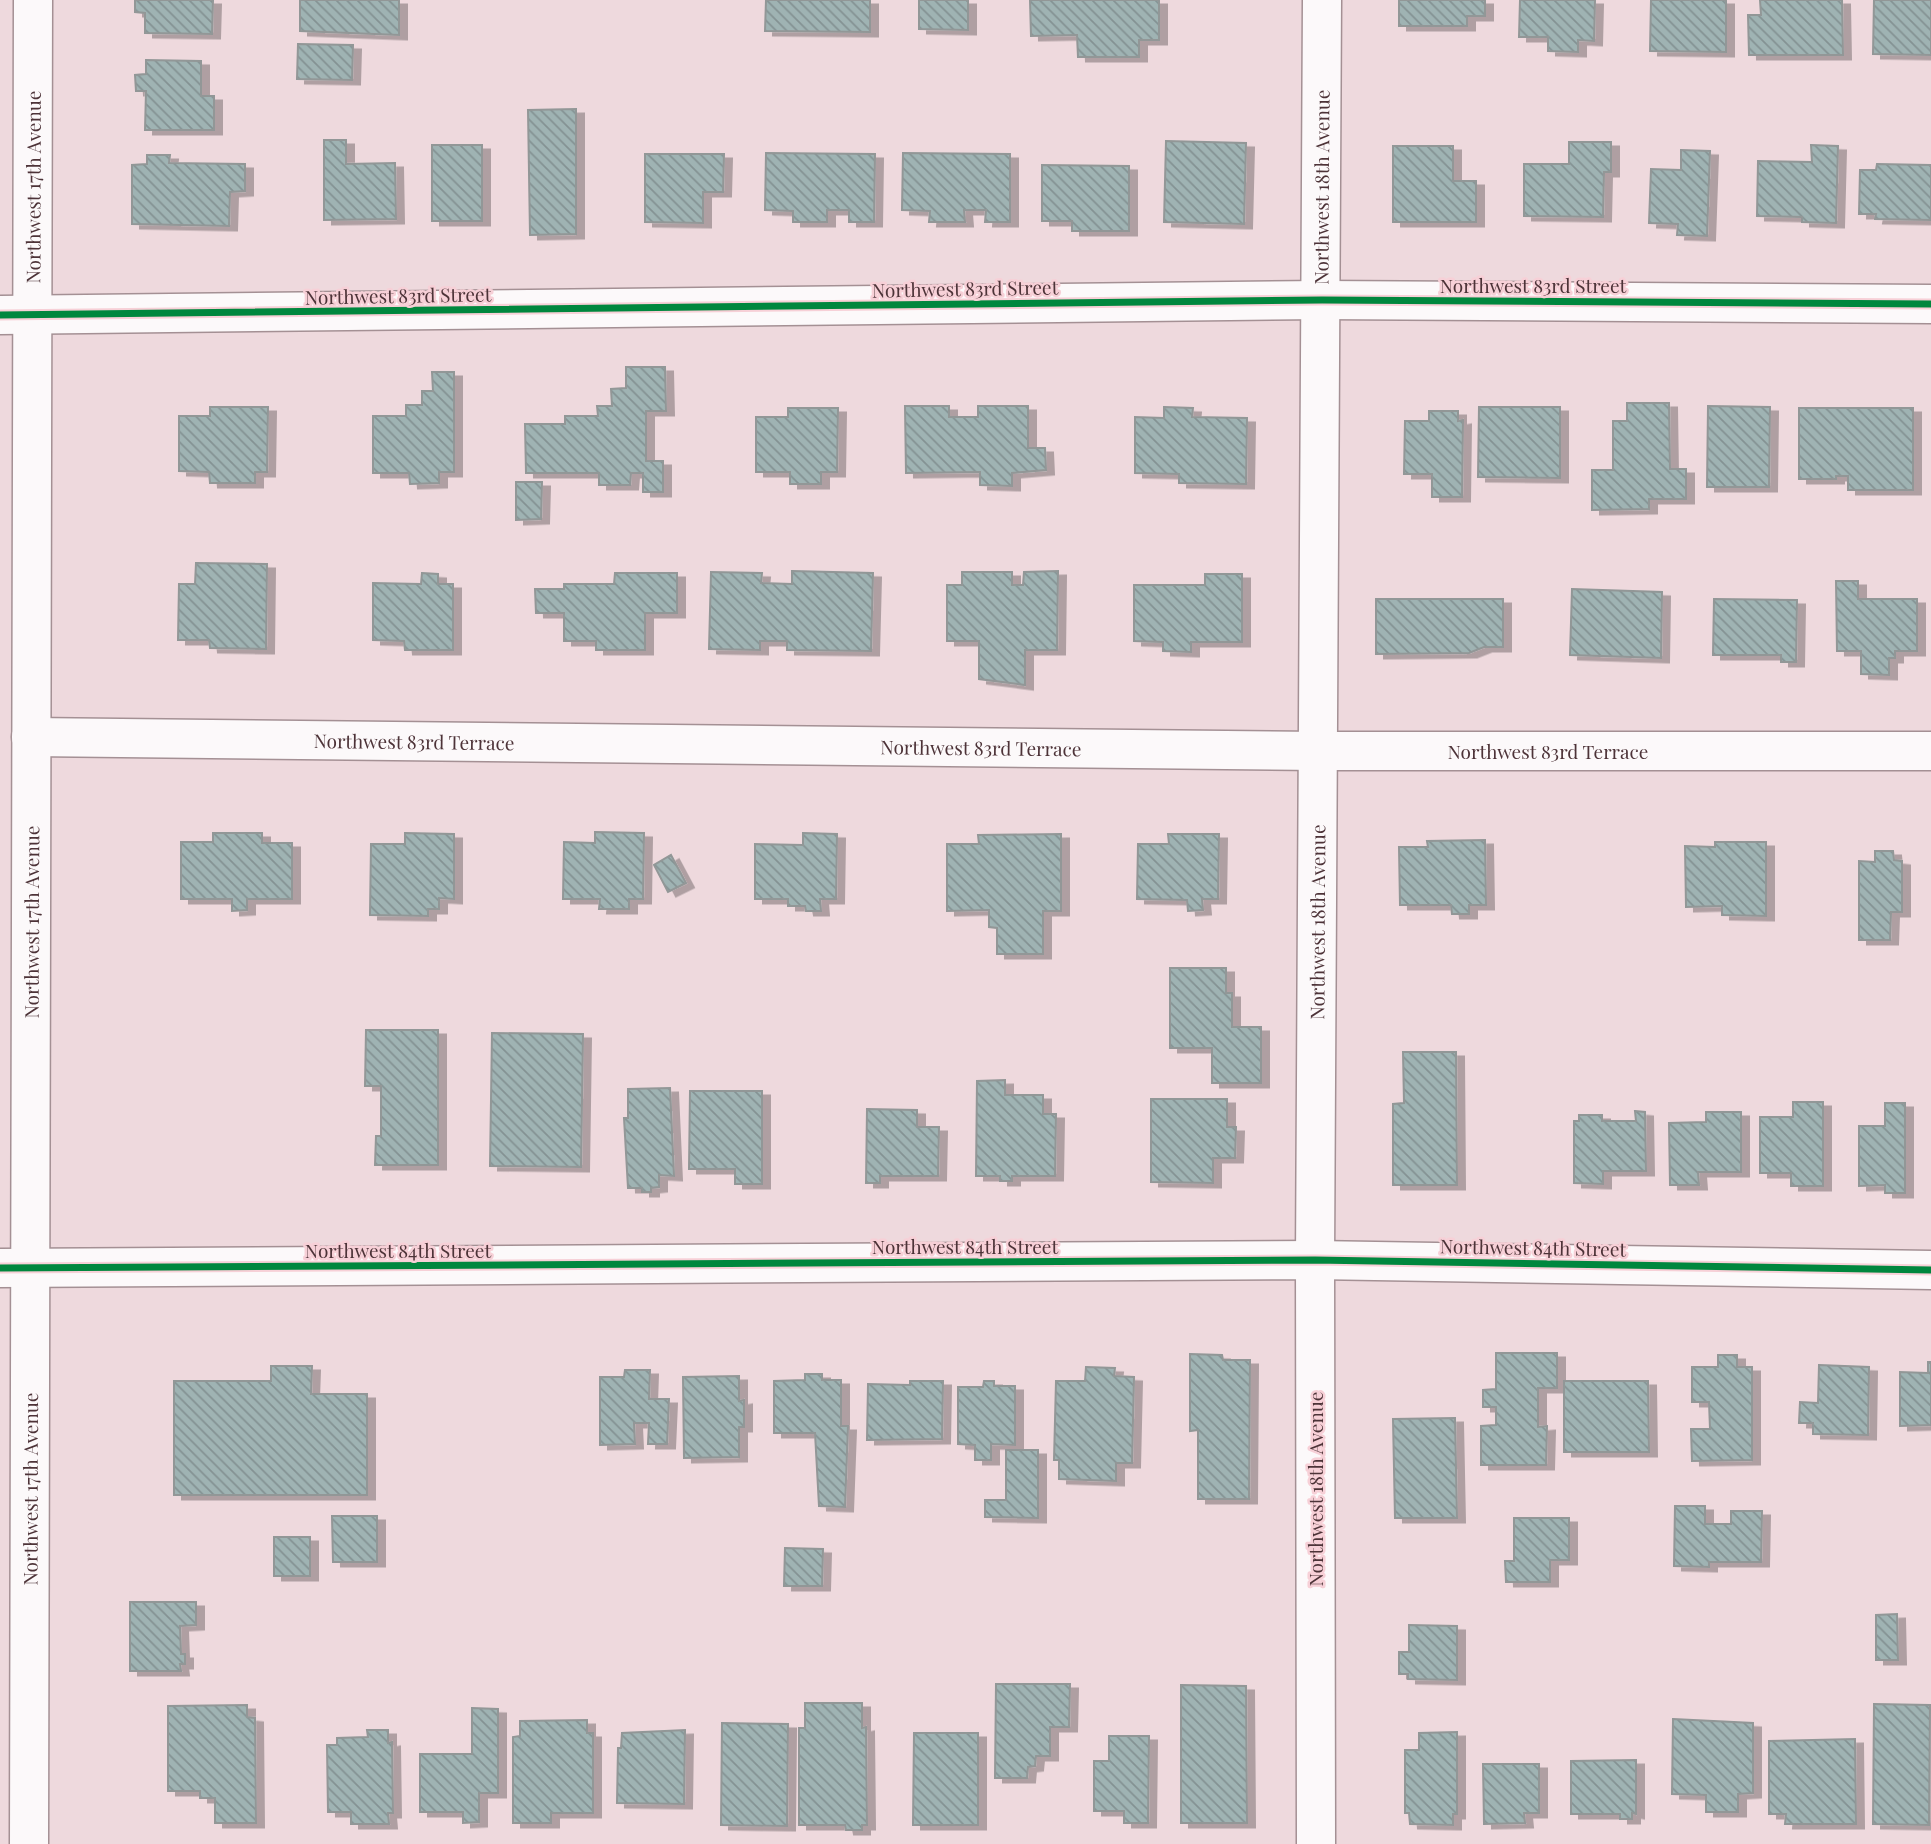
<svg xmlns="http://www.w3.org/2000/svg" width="1931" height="1844" font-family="'Playfair Display',serif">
	<defs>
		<pattern id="building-back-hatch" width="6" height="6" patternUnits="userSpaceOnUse" patternTransform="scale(1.75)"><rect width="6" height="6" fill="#9fb3b3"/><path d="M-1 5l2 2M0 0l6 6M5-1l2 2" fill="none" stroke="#849293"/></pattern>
		<filter id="shadow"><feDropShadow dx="8" dy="4.5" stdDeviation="0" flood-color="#0004"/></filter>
	</defs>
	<rect width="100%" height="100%" fill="#eed9dd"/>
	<path fill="url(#building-back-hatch)" stroke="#929797" stroke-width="2" filter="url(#shadow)" d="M135,0h78l-1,34 -67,-1v-20l-10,-1z
		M300,0h99v35l-99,-4z
		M766,0h104v32l-105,-1z
		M919,0h49v30l-49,-1z
		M1030,0h129v40h-20v17h-61l-1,-22 -46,1z
		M1399,0h86v16h-18v10h-68z
		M1520,0h75l-1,41 -16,-1v12l-30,-1v-14h-29z
		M1651,0h75v52l-76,-1z
		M1760,0h82l1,55h-94l-1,-40h13z
		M1874,0h57v55l-58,-1z
		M298,44l55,1 -1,35 -55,-1z
		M146,60l55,1v35h13v34h-69l1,-39h-10l-1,-16 11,-1z
		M576,109v125l-46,1 -2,-125z
		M324,140h22v24l49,-1 1,56 -72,1z
		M1166,141l80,2 -2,81 -80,-2z
		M1569,142h42v30h-7l-1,45 -79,-1v-52h45z
		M432,145h50v76h-50z
		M1811,145l27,1 -2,77 -34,-1v-5l-45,-1 1,-55 54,1z
		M1393,146h60v35h23v41h-83z
		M1681,150l29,1 -3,85 -30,-1 1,-11 -29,-1 2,-54 30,1z
		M766,153l109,1 -1,68h-25v-12h-22v12h-34v-11l-28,-1z
		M903,153l107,1v68h-25l1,-12h-22l1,12h-36l1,-11 -28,-1z
		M645,154h79l-1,38h-20v31l-58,-1z
		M147,155h23l-1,8 76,1v27l-15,1 -1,34 -97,-2v-59l15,-1z
		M1877,164l54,1v55l-56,-1 1,-5h-17l1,-44h16z
		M1042,165l87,1v65h-57v-10h-30z
		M626,367h39l1,44h-20v50h17v31h-20v-19h-12l-1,12h-31v-12h-73l-1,-49h40v-8h33l-1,-10h15l-1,-17 15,-1z
		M432,372h22v100h-15v11l-29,1 -1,-11h-36v-57h33v-11h16v-14h11z
		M1627,403h42l1,66h16v30h-37v10l-57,1v-40h21v-49h14z
		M905,406h44v11h29v-11h50v42h17l1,22 -34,3v13l-32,-1v-13l-74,1z
		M1708,406l62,1 -1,80h-62z
		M210,407h58l-1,65h-12v11h-45l-1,-11 -30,-1v-55h31z
		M1164,407l29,1 -1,9 55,1 -1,66 -67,-1v-9l-44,-1v-56l29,1z
		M1479,407h81v71l-82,-1z
		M788,408h50l-1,64h-16v12h-31v-12h-34v-55h32z
		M1799,408h114v82h-65v-14h-12v3h-37z
		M1429,411h29v10l5,-1 -1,77h-30v-23h-28l1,-53h24z
		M516,482h26l-1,37 -25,1z
		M196,563l71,1 -1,85 -56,-1 -1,-8h-31l1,-56h16z
		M792,571l81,2 -2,78 -84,-1v-9h-27v9l-51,-1 2,-77 51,1 -1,10 31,1z
		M1058,571l-1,79h-32v35l-46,-6v-38h-32v-56h15v-13h50v13h11l1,-13z
		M422,573l16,1v10h15v66h-48l-1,-9 -31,-1v-57l48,1z
		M615,573h62v40h-32v37h-49v-9h-32v-28h-28l-1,-24h29v-5h50z
		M1205,574h37v68h-51v10l-28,-1v-9l-29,-1v-56h71z
		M1836,581h22v18h59v52h-22v7h-6v17l-28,-1v-23h-24z
		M1572,589l90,3 -1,66 -91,-3z
		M1376,599h127v48h-19l-15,6 -93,1z
		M1714,599l83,1 -1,62h-15v-7h-68z
		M595,832l49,1 -1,66h-14v10h-30l1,-10h-37l1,-57 31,1z
		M213,833h49v10h30v56h-45v11l-15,1v-12h-51v-57h32z
		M405,833l49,1v65l-15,-1v11h-11v7l-58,-1 1,-71h34z
		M803,833l34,1 -1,65h-16l1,12h-15l-1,-5h-17v-7h-33v-55l48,1z
		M1061,834v77h-18v43h-46v-26l-8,-1v-17l-42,1v-67h32l-1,-9z
		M1168,834h51l-1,65h-16l1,11 -15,1 -1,-11 -50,-1 1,-55h31z
		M1485,840l1,65h-17v9h-17l-1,-9h-51l-1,-58h29l-1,-6z
		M1715,842h51v74l-44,-1v-9l-36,1 -1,-61 30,1z
		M1875,851h18l1,9 8,1v51h-11l-1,28h-31v-79l16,1z
		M671,855l15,28 -18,9 -14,-27z
		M1170,968h56v25h6v34h29v56h-49v-35h-42z
		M366,1030h72v135h-63l1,-29h5v-50h-16z
		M492,1033l91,1 -2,133 -91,-1z
		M1403,1052h53l1,133h-64v-81l11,-1z
		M1005,1080v15h38v19h13l-1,62h-43v5h-12v-5h-24l1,-95z
		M670,1088l4,88 -15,-1v12l-8,1v4h-9v-4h-14l-4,-70h4v-29z
		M690,1091h72v93h-27v-15h-46z
		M1151,1099h76v28h9l-1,31h-22v25l-62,-1z
		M1793,1102h30v84h-32v-13h-31v-56h33z
		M1885,1103h20v90h-20v-8l-26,1v-60h26z
		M867,1109l50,1v17h22l-1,49h-58v7h-14z
		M1635,1111l10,1 1,59h-43v13l-29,-1v-62h5v-6h23v6h34z
		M1706,1112h35v60h-43l1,13h-29l-1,-62 37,-1z
		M1496,1353h61v35h-19v39l9,-1 -1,39h-65v-39l15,-1v-18h-13v-17l13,-1z
		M1190,1354l32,1 1,5h27l-1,139h-51v-69l-8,1z
		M1718,1355h19v12h15v93l-60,1 -1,-32h19l-1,-27h-17v-35h26z
		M1928,1362h3v63l-31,1v-54l28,1z
		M1819,1365l50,2 -1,68 -55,-1v-11h-14l1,-21 18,1z
		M271,1366h41l-1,28h56v101h-193v-114h97z
		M1086,1367l29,1 -1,8 20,1 -2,86h-16v18l-57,-2v-19h-5l2,-79h29z
		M625,1370h25l-1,29h20l-2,45h-19l1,-21h-15l1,21 -35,1v-68h24z
		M805,1374h17v6h19v46h7l-3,81 -26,-1 -4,-73h-41v-52l31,-1z
		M739,1376v25l5,-1v27h-5v30l-55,1 -1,-81z
		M910,1381h33l-1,58 -75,1 1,-56 42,1z
		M984,1381h10v5h21v59l-24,-1v16h-16v-15l-17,-1v-57h25z
		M1564,1381h84l1,71h-85z
		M1455,1418l2,100h-62l-2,-99z
		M1006,1450h32v68l-53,-1v-17h21z
		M1675,1506h30v18h26v-13h31l-1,51h-52v5l-35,-1z
		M332,1516h45v46h-44z
		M1514,1518h55v42h-19v22h-44l-1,-21h9z
		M274,1537h36v39h-36z
		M785,1548l38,1 -1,37h-38z
		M130,1602h66v23l-16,1 1,28h4v10h-5l1,7h-51z
		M1897,1614l1,46h-22v-45z
		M1409,1625l48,1v54l-49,-1v-5h-9v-22h10z
		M996,1684h74l-1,43h-19v29h-14l-1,10 -7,1 -1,11h-32z
		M1181,1685l65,1 1,137h-66z
		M805,1703h57v25l4,-1 1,98h-5v5h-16l-1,-5h-46v-97h6z
		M1874,1704l56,1 -1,120 -56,-1z
		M247,1705v12l8,1 1,105h-41v-25h-15v-7h-32v-85z
		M472,1708l26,1v84h-19v29l-16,1v-11h-43v-58h52z
		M1673,1719l80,4v70l-15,1v18h-32v-17l-34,-1z
		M587,1720v13h6v80h-42v10h-38v-86l7,-1v-15z
		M722,1723l66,1 -1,102 -66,-1z
		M367,1730h21v13l4,-1 1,71h-5l1,11h-38v-12h-23l-1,-67h10v-7l31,-1z
		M685,1730l-1,74 -67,-1 1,-55h3l1,-15z
		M1457,1732v82h-4v11l-43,-1 -1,-11h-4v-63h14v-17z
		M914,1733h64v92h-65z
		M1109,1736h40l-1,87h-24v-12h-30v-50h15z
		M1855,1739l1,85h-71l1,-10h-17v-73z
		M1636,1760v54l-4,-1v6h-12v-5h-49v-53z
		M1483,1764h56v49h-15l1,10 -41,1z"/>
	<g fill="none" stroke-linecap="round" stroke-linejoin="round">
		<defs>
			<g id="minor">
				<path d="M0,315l1322,-15 609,4"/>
				<path id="s1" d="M31,737l1288,14h612"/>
				<path d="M0,1268l1315,-8 616,10"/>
				<path id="s2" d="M1316,1844l-1,-584 7,-1260"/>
			</g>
			<g id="major">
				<path id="s3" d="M29,1844l4,-1844"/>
			</g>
		</defs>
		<use href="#minor" stroke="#a49094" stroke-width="41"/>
		<use href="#major" stroke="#a49094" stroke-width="41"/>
		<use href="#minor" stroke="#fcf9fa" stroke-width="38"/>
		<use href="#major" stroke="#fcf9fa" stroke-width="38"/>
		<defs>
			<path id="cycleway" d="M0,315l1322,-15 609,4
				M0,1268l1315,-8 616,10"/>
		</defs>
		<use href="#cycleway" stroke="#f7d0d7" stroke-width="11"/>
		<use href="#cycleway" stroke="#00873e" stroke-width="7"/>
	</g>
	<g text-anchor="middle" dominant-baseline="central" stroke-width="5" stroke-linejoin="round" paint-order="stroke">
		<g font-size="19" fill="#4d3338" stroke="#f7d0d7">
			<text stroke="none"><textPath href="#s3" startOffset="1657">Northwest 17th Avenue</textPath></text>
			<text stroke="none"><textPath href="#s2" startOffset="1657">Northwest 18th Avenue</textPath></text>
			<text x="1533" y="285">Northwest 83rd Street</text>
			<text transform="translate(965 288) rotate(-1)">Northwest 83rd Street</text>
			<text transform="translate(398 295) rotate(-1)">Northwest 83rd Street</text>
			<text stroke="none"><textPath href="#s1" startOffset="383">Northwest 83rd Terrace</textPath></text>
			<text stroke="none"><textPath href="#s1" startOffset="950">Northwest 83rd Terrace</textPath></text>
			<text stroke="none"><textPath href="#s1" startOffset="1517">Northwest 83rd Terrace</textPath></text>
			<text stroke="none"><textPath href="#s3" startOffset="922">Northwest 17th Avenue</textPath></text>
			<text stroke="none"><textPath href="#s2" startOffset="922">Northwest 18th Avenue</textPath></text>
			<text x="965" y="1246">Northwest 84th Street</text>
			<text transform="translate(1533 1247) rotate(1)">Northwest 84th Street</text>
			<text x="398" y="1250">Northwest 84th Street</text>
			<text stroke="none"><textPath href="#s3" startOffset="355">Northwest 17th Avenue</textPath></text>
			<text transform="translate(1315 1489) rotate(-90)">Northwest 18th Avenue</text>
		</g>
	</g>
</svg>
